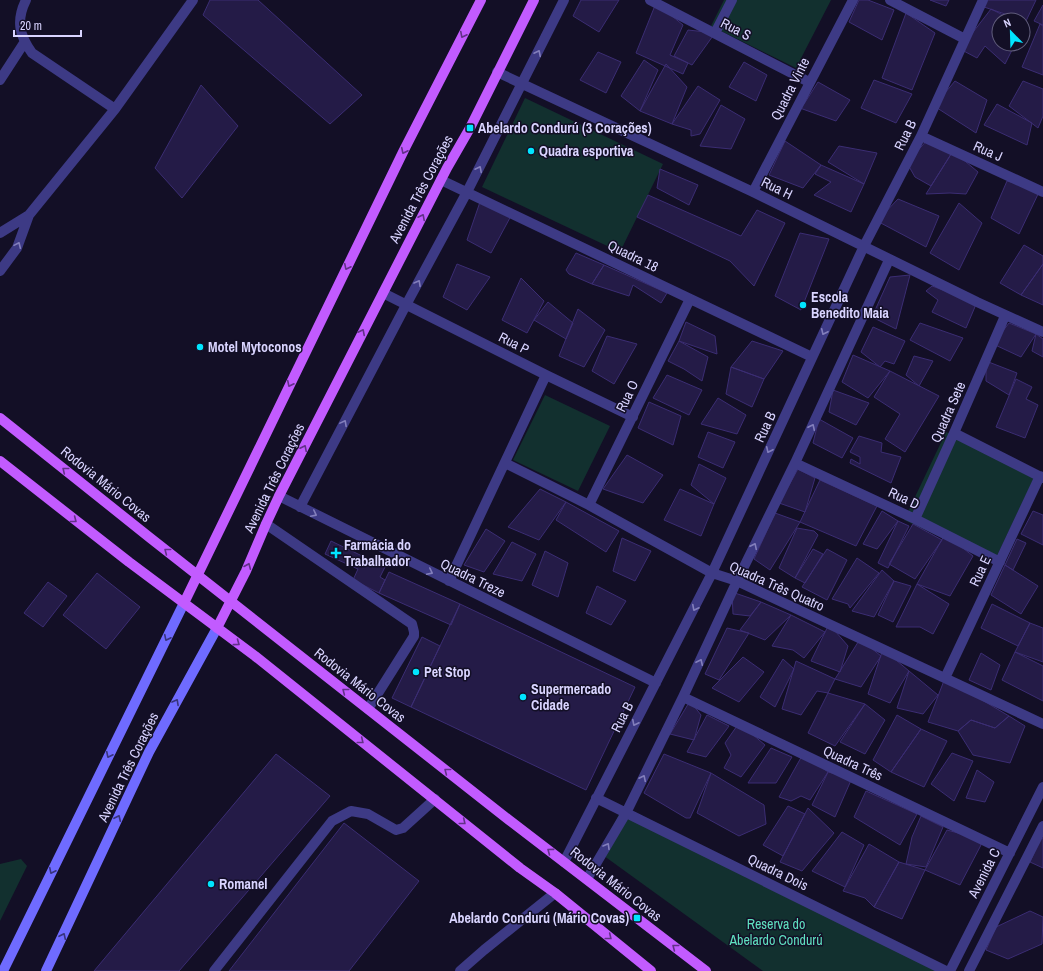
<svg xmlns="http://www.w3.org/2000/svg" width="1043" height="971" font-family="'Archivo Narrow',sans-serif">
	<rect width="100%" height="100%" fill="#130f26"/>
	<path fill="#12302f" d="M724,0h107l-35,68 -85,-42z
		M525,98l138,66 -43,88 -138,-65z
		M545,395l65,31 -32,65 -65,-31z
		M946,432l90,42 -42,88 -90,-42z
		M620,812l317,159h-174l-163,-118z
		M21,859l6,7 -27,55v-57z"/>
	<path fill="#241b47" stroke="#3b2d73" d="M210,0h48l104,95 -32,29 -127,-109z
		M581,0h38l-20,32 -26,-16z
		M859,0h9l26,10 -12,30 -33,-18z
		M930,0h19l-3,6z
		M985,0h51l-10,21 -45,-15z
		M656,3l27,22 -13,30 18,8 -5,11 -47,-21z
		M1043,5v20l-9,-4z
		M991,9l22,11h-14v24h16l-10,20 -20,-18 -8,12 -17,-9z
		M906,13l29,20 -23,57 -30,-12z
		M1040,24l3,2v49l-21,-8z
		M688,30l27,3 -23,32 -18,-9z
		M598,52l23,10 -15,31 -26,-13z
		M644,60l14,10 -18,41 -19,-15z
		M744,62l23,13 -11,26 -27,-14z
		M666,64l21,23 -15,37 -32,-13z
		M874,80l38,14 -16,29 -35,-15z
		M955,81l32,19 -11,33 -42,-27z
		M1023,81l20,8v27l-5,12 -29,-22z
		M818,82l32,18 -14,21 -39,-14 7,-3z
		M201,85l37,41 -56,72 -27,-30z
		M698,86l22,14 -20,34 -9,2v-6l-19,-6z
		M997,104l35,19 -5,22 -43,-20z
		M721,105l24,14 -14,30 -31,-3z
		M928,139l25,12 -22,35 -16,-9 -8,-14z
		M785,141l36,24 -18,23 -34,-13z
		M839,146l38,7 -13,31 -36,-22z
		M953,151l25,21 -12,22 -16,-1 -24,1z
		M821,165l43,19 -13,28 -37,-17 17,-13 -16,-8z
		M660,169l38,16 -9,20 -32,-17z
		M1007,181l33,9 -21,44 -28,-16z
		M648,195l93,41 16,-26 28,13 -31,63 -24,-25 -93,-44z
		M481,199l31,15 -21,39 -24,-13z
		M898,199l41,17 -13,31 -49,-26z
		M959,203l23,20 -23,47 -29,-17z
		M800,233l29,6 -28,71 -26,-14z
		M1024,245l19,11v8l-22,31 -21,-12z
		M576,253l28,12 -12,19 -23,-10 -3,-4z
		M457,264l33,13 -23,33 -24,-13z
		M1043,264v41l-22,-10z
		M604,265l63,28 -6,10 -28,-18 -4,11 -37,-12z
		M910,275l-14,54 -24,-12 18,-40z
		M521,278l23,23 -17,32 -25,-13z
		M932,286l45,16 -11,26 -34,-16 6,-12 -12,-9z
		M548,302l25,21 -7,16 -32,-19z
		M578,309l27,21 -21,37 -25,-11z
		M686,322l29,14 2,18 -38,-13z
		M920,323l43,15 -13,23 -40,-21z
		M1009,323l27,11 -15,23 -28,-13z
		M873,327l32,14 -11,23 -9,-3 -5,6 -19,-15z
		M1036,334l7,5v18l-11,-6z
		M607,336l30,8 -23,40 -22,-13z
		M679,341l29,16 -6,24 -18,-12 -16,-8z
		M752,341l31,10 -19,28 -33,-12z
		M853,355l37,16 -22,27 -26,-16z
		M914,356l19,5 -14,25 -13,-11z
		M986,361l31,12 -8,22 -23,-14z
		M731,367l33,12 -12,28 -26,-13z
		M890,371l49,25 -34,56 -20,-13 15,-25 -26,-17z
		M667,375l35,15 -13,25 -36,-17z
		M1016,379l16,8 -6,12 12,6 -13,33 -29,-11z
		M833,390l36,13 -13,22 -27,-13z
		M718,398l28,17 -9,19 -36,-10z
		M649,402l32,14 -8,29 -35,-17z
		M819,419l34,19 -11,20 -29,-15z
		M708,432l27,10 -12,26 -25,-11z
		M859,436l23,7 -1,9 20,5 -10,26 -41,-20 1,-4 9,5v-7l-10,-5z
		M627,455l36,20 -20,28 -40,-14z
		M699,464l27,14 -12,26 -23,-19z
		M798,469l17,9 -10,34 -26,-9z
		M820,480l57,26 -21,40 -56,-24z
		M540,489l26,13 -27,38 -31,-13z
		M680,489l34,15 -13,32 -37,-16z
		M566,502l53,29 -13,21 -50,-32z
		M882,511l16,10 -21,28 -14,-5z
		M1033,511l10,4v30l-22,-11z
		M775,513l25,9 -30,48 -16,-11z
		M898,521l11,5 -21,42 -10,-5z
		M913,524l29,16 -27,39 -26,-15z
		M797,528l17,3 4,4 -23,43 -16,-10z
		M486,529l19,12 -21,31 -20,-7z
		M945,534l28,22 -23,40 -33,-12z
		M622,538l29,13 -16,30 -22,-10z
		M1017,539l9,4 -13,27 -8,-5z
		M331,541l54,26 -5,10 5,3 -6,13 -26,-13 5,-11 -33,-15z
		M512,542l24,12 -14,27 -29,-7z
		M813,549l10,5 -18,29 -10,-5z
		M827,549l20,11 -20,40 -25,-13z
		M545,551l23,12 -10,34 -26,-12z
		M857,558l22,15 -29,35 -2,-4 -16,-5z
		M1005,565l33,21 -17,28 -30,-19z
		M882,570l12,11 -20,36 -22,-6z
		M389,572l71,32 -9,21 -72,-32z
		M97,573l43,34 -34,42 -43,-34z
		M894,581l17,5 -18,36 -15,-7z
		M48,582l19,14 -24,31 -19,-14z
		M917,584l32,20 -16,30 -13,-7h-24z
		M597,586l29,15 -15,24 -25,-12z
		M732,592l29,10 -11,14 -17,-2z
		M761,602l30,13 -26,25 -25,-10z
		M460,604l175,83 -49,103 -175,-83z
		M992,604l38,19 -12,23 -37,-18z
		M791,615l34,17 -21,26 -11,-8 -21,-4z
		M1030,623l13,5v34l-28,-10z
		M829,624l19,22 -8,26 -29,-11z
		M727,628l22,5 -30,47 -14,-6z
		M422,637l18,9 -29,61 -19,-9z
		M860,639l21,17 -20,31 -26,-8z
		M883,649l26,22 -19,32 -22,-9z
		M1015,652l28,14v35l-41,-21z
		M981,653l19,12 -9,25 -22,-10z
		M743,657l21,15 -25,30 -27,-14z
		M783,659l11,10 -19,38 -15,-10z
		M796,661l39,18 -7,14 -11,-2 -16,24 -19,-6z
		M909,671l29,24 -15,19 -26,-6z
		M945,678l64,38 -14,12 -24,-8 -13,11 -30,-9z
		M828,693l37,11 -30,42 -27,-13z
		M690,701l11,14 -7,25 -24,-6z
		M865,704l20,16 -20,34 -25,-12z
		M707,715l22,11 -23,31 -19,-5z
		M897,715l24,14 -30,43 -18,-12z
		M1009,716l16,10 -15,37 -37,-8 -15,-24 13,-11 24,8z
		M739,723l26,22 -24,32 -17,-9 7,-13 -6,-12z
		M921,729l26,12 -23,46 -33,-15z
		M771,748l21,9 -16,26h-28z
		M952,753l21,8 -19,40 -23,-17z
		M276,754l54,42 -151,175h-85z
		M664,754l47,19 -21,45h-4l-42,-25z
		M803,754l25,18 -18,28 -9,-4 -10,5 -12,-4z
		M977,770l17,12 -9,20 -19,-4z
		M828,772l24,6 -17,39 -23,-12z
		M711,773l53,32 2,19 -27,12 -42,-23z
		M866,791l51,23 -17,31 -46,-28z
		M788,806l17,8 -22,42 -20,-11z
		M808,808l26,25 -32,38 -22,-9z
		M921,816l22,11 -17,40 -20,-3 6,-27z
		M344,823l75,58 -70,90h-120z
		M947,830l33,9 1,6 -21,40 -35,-15z
		M842,832l22,13 -19,42 -33,-16z
		M1043,838v30l-13,-6 10,-23z
		M869,844l30,18 -25,45 -9,-9 -22,-7z
		M899,862l26,8 -23,49 -28,-12z
		M1030,911l13,6 -1,27 -34,15 -22,-9 10,-23z"/>
	<g fill="none" stroke-linecap="round" stroke-linejoin="round">
		<path stroke="#3d3a85" stroke-width="10" d="M26,0c-10,20 -7,35 6,53l83,56
			M0,80l24,-37
			M0,233l29,-18
			M0,271l17,-23 12,-33 86,-106 78,-109
			M266,524l146,100 2,8v4l-46,73
			M214,971l118,-150 19,-10 17,3 28,16 7,-2 32,-29
			M460,971l24,-21 71,-57
			M969,971l74,-145"/>
		<path stroke="#3d3a85" stroke-width="10" d="M650,0l159,82
			M890,0l75,39
			M715,33l17,-33
			M497,72l256,120 224,110 66,30
			M921,136l122,56
			M441,180l371,177
			M753,192l100,-192
			M383,293l163,82 87,42
			M954,433l89,45
			M505,463l84,42 123,68 25,8 306,143
			M795,463l120,56 85,43
			M279,496l377,187
			M589,505l101,-206
			M300,507l106,-202 61,-113 97,-192
			M915,519l39,-86 51,-117
			M449,581l97,-206
			M945,678l95,-202
			M683,697l327,156
			M596,798l350,173
			M564,862l148,-289 152,-327 57,-110 62,-136
			M587,879l39,-66 57,-116 54,-116 58,-118 94,-203
			M950,971l93,-184"/>
		<path stroke="#6f6bff" stroke-width="10" d="M3,971l181,-368
			M46,971l103,-219 68,-124"/>
		<path stroke="#c25bff" stroke-width="10" d="M0,418l149,119 360,283 197,151
			M0,461l129,101 126,94 265,212 35,25 96,78
			M184,603l220,-453 77,-150
			M217,628l29,-57 20,-47 13,-28 104,-203 64,-125 23,-40 64,-128"/>
	</g>
	<defs><path id="oneway-chevron" d="M-2-3.5L2.5 0L-2 3.5" fill="none" stroke-width="1.6" stroke-linecap="round" stroke-linejoin="round"/></defs>
	<g stroke="#623188">
		<use href="#oneway-chevron" transform="translate(463 35) rotate(117)"/>
		<use href="#oneway-chevron" transform="translate(404 151) rotate(116)"/>
		<use href="#oneway-chevron" transform="translate(422 217) rotate(-63)"/>
		<use href="#oneway-chevron" transform="translate(347 267) rotate(116)"/>
		<use href="#oneway-chevron" transform="translate(362 332) rotate(-63)"/>
		<use href="#oneway-chevron" transform="translate(290 384) rotate(116)"/>
		<use href="#oneway-chevron" transform="translate(304 448) rotate(-63)"/>
		<use href="#oneway-chevron" transform="translate(65 470) rotate(-141)"/>
		<use href="#oneway-chevron" transform="translate(74 520) rotate(38)"/>
		<use href="#oneway-chevron" transform="translate(167 551) rotate(-142)"/>
		<use href="#oneway-chevron" transform="translate(248 566) rotate(-67)"/>
		<use href="#oneway-chevron" transform="translate(237 643) rotate(36)"/>
		<use href="#oneway-chevron" transform="translate(345 691) rotate(-142)"/>
		<use href="#oneway-chevron" transform="translate(361 741) rotate(39)"/>
		<use href="#oneway-chevron" transform="translate(447 771) rotate(-142)"/>
		<use href="#oneway-chevron" transform="translate(463 822) rotate(39)"/>
		<use href="#oneway-chevron" transform="translate(550 851) rotate(-143)"/>
		<use href="#oneway-chevron" transform="translate(609 937) rotate(39)"/>
		<use href="#oneway-chevron" transform="translate(675 947) rotate(-142)"/>
	</g>
	<g stroke="#837fbc">
		<use href="#oneway-chevron" transform="translate(538 53) rotate(-63)"/>
		<use href="#oneway-chevron" transform="translate(479 169) rotate(-63)"/>
		<use href="#oneway-chevron" transform="translate(18 245) rotate(-66)"/>
		<use href="#oneway-chevron" transform="translate(418 283) rotate(-61)"/>
		<use href="#oneway-chevron" transform="translate(824 332) rotate(115)"/>
		<use href="#oneway-chevron" transform="translate(344 423) rotate(-62)"/>
		<use href="#oneway-chevron" transform="translate(812 427) rotate(-65)"/>
		<use href="#oneway-chevron" transform="translate(769 450) rotate(115)"/>
		<use href="#oneway-chevron" transform="translate(314 514) rotate(27)"/>
		<use href="#oneway-chevron" transform="translate(754 546) rotate(-64)"/>
		<use href="#oneway-chevron" transform="translate(430 572) rotate(27)"/>
		<use href="#oneway-chevron" transform="translate(695 608) rotate(117)"/>
		<use href="#oneway-chevron" transform="translate(700 662) rotate(-65)"/>
		<use href="#oneway-chevron" transform="translate(635 723) rotate(117)"/>
		<use href="#oneway-chevron" transform="translate(643 778) rotate(-64)"/>
		<use href="#oneway-chevron" transform="translate(607 846) rotate(-60)"/>
	</g>
	<g stroke="#38347d">
		<use href="#oneway-chevron" transform="translate(167 638) rotate(116)"/>
		<use href="#oneway-chevron" transform="translate(176 702) rotate(-61)"/>
		<use href="#oneway-chevron" transform="translate(109 755) rotate(116)"/>
		<use href="#oneway-chevron" transform="translate(118 818) rotate(-65)"/>
		<use href="#oneway-chevron" transform="translate(52 871) rotate(116)"/>
		<use href="#oneway-chevron" transform="translate(63 936) rotate(-65)"/>
	</g>
	<g fill="#00e5ff" stroke="#130f26" stroke-width="1.5">
		<rect x="466" y="124" width="8" height="8" rx="2"/>
		<circle cx="531" cy="151" r="4"/>
		<circle cx="803" cy="305" r="4"/>
		<circle cx="200" cy="347" r="4"/>
		<path d="M334 547h4v4h4v4h-4v4h-4v-4h-4v-4h4z"/>
		<circle cx="416" cy="672" r="4"/>
		<circle cx="523" cy="697" r="4"/>
		<circle cx="211" cy="884" r="4"/>
		<rect x="633" y="914" width="8" height="8" rx="2"/>
	</g>
	<g text-anchor="middle" dominant-baseline="central" stroke-width="3" stroke-linejoin="round" paint-order="stroke">
		<g font-size="14" fill="#d9d4ff" stroke="#130f26">
			<text transform="translate(736 29) rotate(27)">Rua S</text>
			<text transform="translate(790 89) rotate(-63)">Quadra Vinte</text>
			<text transform="translate(905 135) rotate(-64)">Rua B</text>
			<text transform="translate(988 151) rotate(24)">Rua J</text>
			<text transform="translate(777 188) rotate(26)">Rua H</text>
			<text transform="translate(421 189) rotate(-62)">Avenida Três Corações</text>
			<text transform="translate(633 256) rotate(26)">Quadra 18</text>
			<text transform="translate(514 343) rotate(27)">Rua P</text>
			<text transform="translate(627 396) rotate(-64)">Rua O</text>
			<text transform="translate(948 412) rotate(-66)">Quadra Sete</text>
			<text transform="translate(765 427) rotate(-65)">Rua B</text>
			<text transform="translate(274 478) rotate(-64)">Avenida Três Corações</text>
			<text transform="translate(106 484) rotate(39)">Rodovia Mário Covas</text>
			<text transform="translate(904 498) rotate(25)">Rua D</text>
			<text transform="translate(980 571) rotate(-65)">Rua E</text>
			<text transform="translate(473 578) rotate(26)">Quadra Treze</text>
			<text transform="translate(777 586) rotate(24)">Quadra Três Quatro</text>
			<text transform="translate(360 685) rotate(38)">Rodovia Mário Covas</text>
			<text transform="translate(622 717) rotate(-63)">Rua B</text>
			<text transform="translate(853 763) rotate(25)">Quadra Três</text>
			<text transform="translate(128 767) rotate(-64)">Avenida Três Corações</text>
			<text transform="translate(778 872) rotate(26)">Quadra Dois</text>
			<text transform="translate(984 873) rotate(-63)">Avenida C</text>
			<text transform="translate(616 884) rotate(38)">Rodovia Mário Covas</text>
		</g>
		<g font-size="14" font-weight="bold" fill="#d9d4ff" stroke="#130f26" text-anchor="start">
			<text x="478" y="128">Abelardo Condurú (3 Corações)</text>
			<text x="539" y="151">Quadra esportiva</text>
			<text x="811" y="297">Escola<tspan x="811" dy="16">Benedito Maia</tspan></text>
			<text x="208" y="347">Motel Mytoconos</text>
			<text x="344" y="545">Farmácia do<tspan x="344" dy="16">Trabalhador</tspan></text>
			<text x="424" y="672">Pet Stop</text>
			<text x="531" y="689">Supermercado<tspan x="531" dy="16">Cidade</tspan></text>
			<text x="219" y="884">Romanel</text>
			<text x="629" y="918" text-anchor="end">Abelardo Condurú (Mário Covas)</text>
		</g>
		<g font-size="14" fill="#5fe0c0" stroke="#130f26">
			<text x="776" y="924">Reserva do<tspan x="776" dy="16">Abelardo Condurú</tspan></text>
		</g>
	</g>
	<g transform="translate(1011 32) rotate(337)"><circle r="19" fill="#130f26" stroke="#625e7d"/>
	<path d="M0-3L7 15L0 10L-7 15Z" fill="#00e5ff"/>
	<text y="-6" font-size="11" font-weight="bold" text-anchor="middle" fill="#d9d4ff">N</text>
	</g>
	<path d="M14 30v6h67v-6" fill="none" stroke="#d9d4ff" stroke-width="2"/>
	<text x="20" y="30" font-size="12" fill="#d9d4ff" stroke="#130f26" stroke-width="3" paint-order="stroke">20 m</text>
</svg>
